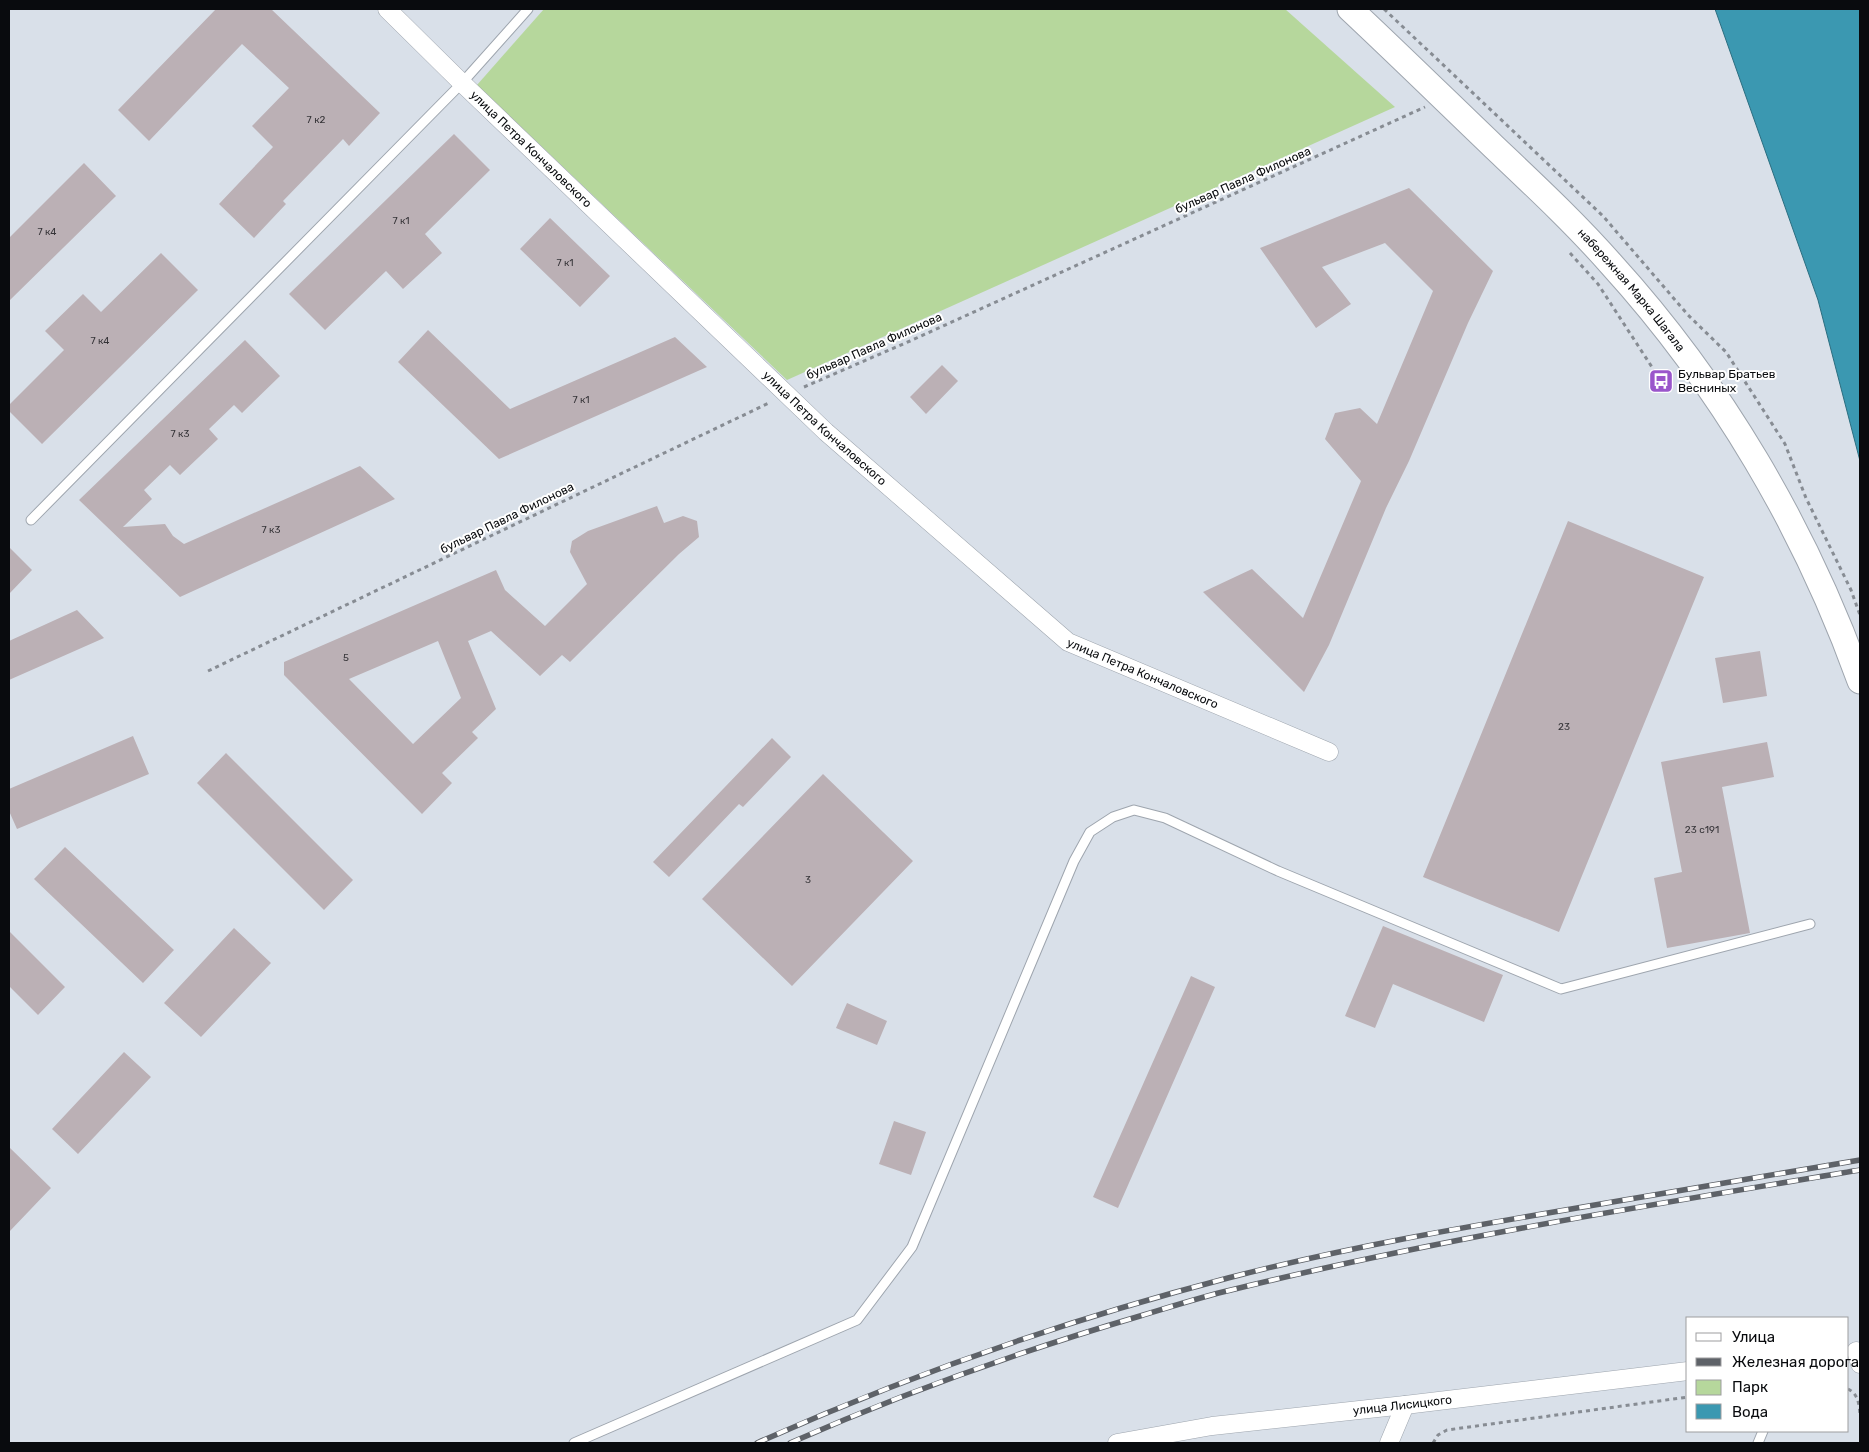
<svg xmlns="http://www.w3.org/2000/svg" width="1869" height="1452" font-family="Rubik,sans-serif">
	<rect width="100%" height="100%" fill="#d9e0e9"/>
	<path fill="#b6d79c" d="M544,9h741l110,98 -608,273 -310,-295z"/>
	<path fill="#3b98b1" stroke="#2c6e80" d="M1715,9h145v452l-42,-161z"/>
	<path fill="#bbb0b5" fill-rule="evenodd" d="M216,9h55l109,104 -31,33 -6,-7 -60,62 3,3 -32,34 -35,-34 54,-57 -21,-21 37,-38 -47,-44 -93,97 -31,-31z
		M454,134l36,36 -65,64 17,19 -39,36 -17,-18 -61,59 -36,-36z
		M84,163l32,33 -107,105v-63z
		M1409,188l84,83 -25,52 -59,138 -23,47 -57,137 -25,47 -101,-100 49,-23 51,49 58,-137 -36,-42 10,-26 25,-5 17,16 56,-133 -48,-48 -63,24 29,37 -35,24 -56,-80z
		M550,218l60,58 -30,31 -60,-58z
		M161,253l37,37 -156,154 -33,-33v-6l55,-55 -19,-19 38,-37 18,18z
		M428,330l82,79 165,-72 32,30 -208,92 -101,-97z
		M245,340l35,36 -38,37 -8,-8 -25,24 9,10 -38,36 -10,-10 -26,25 8,9 -29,28 42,-3 8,12 11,8 176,-78 35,33 -215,98 -101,-97z
		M942,365l16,16 -32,33 -16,-17z
		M657,506l7,17 19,-7 14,5 2,16 -20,17 -109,108 -8,-7 -22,21 -49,-45 -23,10 28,68 -24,23 6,6 -36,35 10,10 -30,31 -138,-139v-13l212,-92 9,20 40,36 42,-42 -17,-32 2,-11 16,-10zM438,641l23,57 -48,46 -64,-65z
		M1568,521l136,56 -145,355 -136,-55z
		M9,547l23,23 -23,24z
		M77,610l27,28 -95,42v-39z
		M1760,651l7,45 -44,7 -8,-45z
		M133,736l16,38 -132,55 -8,-18v-22z
		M772,738l19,19 -48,50 -4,-3 -70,73 -16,-15z
		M1767,742l7,35 -52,10 28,146 -83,15 -13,-70 28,-6 -21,-110z
		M226,753l127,127 -29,30 -127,-127z
		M823,774l90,87 -121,125 -90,-87z
		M65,847l109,103 -31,33 -109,-104z
		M1383,926l120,49 -19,47 -91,-38 -18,44 -30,-12z
		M234,928l37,35 -70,74 -37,-34z
		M9,931l56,56 -27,28 -29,-29z
		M1191,976l24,11 -97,221 -25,-11z
		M847,1003l40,18 -10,24 -41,-17z
		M124,1052l27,25 -73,77 -26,-25z
		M894,1121l32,11 -15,43 -32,-11z
		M9,1147l42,41 -42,44z"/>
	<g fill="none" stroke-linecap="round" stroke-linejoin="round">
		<defs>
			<path id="service" d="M31,520l431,-437 66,-74
				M574,1443l283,-123 55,-73 162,-386 16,-29 23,-15 21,-7 31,8 113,53 283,118 249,-65
				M1758,1443l5,-12"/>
			<g id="minor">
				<path id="s1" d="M387,9l75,74 364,349 242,210 261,110"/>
				<path d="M1856,1351l4,13"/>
				<path id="s2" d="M1117,1443l95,-17 193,-21 283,-34"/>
				<path d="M1389,1443l16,-38"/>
			</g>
			<g id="secondary">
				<path id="s3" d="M1350,9c48,45 95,91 143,137 40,38 81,76 118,118 110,121 194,264 249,417"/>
			</g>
		</defs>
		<use href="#service" stroke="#9ea5ae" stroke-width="11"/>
		<use href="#minor" stroke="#9ea5ae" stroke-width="19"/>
		<use href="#secondary" stroke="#9ea5ae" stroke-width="27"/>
		<path stroke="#878c93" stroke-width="3" stroke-dasharray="4 4" stroke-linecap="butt" d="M1384,9l219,207 85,99 38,37 59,92 21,54 45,92 9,25
			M1570,253l28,31 63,97
			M804,387l106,-46 515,-234
			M208,671l563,-269
			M1848,1389c10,5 11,14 12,25
			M1433,1443l5,-8 9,-5 241,-33"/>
		<use href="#service" stroke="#fff" stroke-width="9"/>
		<use href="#minor" stroke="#fff" stroke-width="18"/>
		<use href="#secondary" stroke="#fff" stroke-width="25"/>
		<defs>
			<path id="rail" d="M757,1443c152,-68 310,-123 471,-165 115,-30 232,-50 349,-70 94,-16 189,-32 283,-48
				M790,1443c113,-50 231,-92 350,-127 30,-9 61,-19 91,-26 207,-51 419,-85 629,-120"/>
		</defs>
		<use href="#rail" stroke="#5e6268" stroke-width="5.5"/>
		<use href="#rail" stroke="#fff" stroke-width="4" stroke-dasharray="11" stroke-linecap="butt"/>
	</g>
	<defs>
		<symbol id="bus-square" viewBox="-11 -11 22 22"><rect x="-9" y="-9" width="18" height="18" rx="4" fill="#9a56cb" stroke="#fff"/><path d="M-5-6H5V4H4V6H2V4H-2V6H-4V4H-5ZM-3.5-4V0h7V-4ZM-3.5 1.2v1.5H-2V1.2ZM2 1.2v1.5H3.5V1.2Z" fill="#fff"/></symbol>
	</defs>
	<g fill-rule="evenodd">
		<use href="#bus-square" x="1647" y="367" width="28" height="28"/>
	</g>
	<g text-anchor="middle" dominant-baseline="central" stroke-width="4" stroke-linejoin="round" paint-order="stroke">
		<g font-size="10" fill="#363438">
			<text x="316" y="120">7 к2</text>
			<text x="401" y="221">7 к1</text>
			<text x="47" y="232">7 к4</text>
			<text x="565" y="263">7 к1</text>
			<text x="100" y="341">7 к4</text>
			<text x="581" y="400">7 к1</text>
			<text x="180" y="434">7 к3</text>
			<text x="271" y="530">7 к3</text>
			<text x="346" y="658">5</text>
			<text x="1564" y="727">23</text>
			<text x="1702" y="830">23 c191</text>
			<text x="808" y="880">3</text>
		</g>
		<g font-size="12" fill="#090b0e" stroke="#fff">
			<text stroke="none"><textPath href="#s1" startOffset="201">улица Петра Кончаловского</textPath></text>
			<text transform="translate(1243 180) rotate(-24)">бульвар Павла Филонова</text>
			<text stroke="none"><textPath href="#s3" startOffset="398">набережная Марка Шагала</textPath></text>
			<text transform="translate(874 346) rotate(-24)">бульвар Павла Филонова</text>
			<text stroke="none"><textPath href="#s1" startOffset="606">улица Петра Кончаловского</textPath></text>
			<text transform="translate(507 518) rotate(-26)">бульвар Павла Филонова</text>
			<text stroke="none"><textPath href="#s1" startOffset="1011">улица Петра Кончаловского</textPath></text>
			<text stroke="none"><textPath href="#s2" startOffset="288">улица Лисицкого</textPath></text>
		</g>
		<g font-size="12" fill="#090b0e" stroke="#fff" text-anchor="start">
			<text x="1678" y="374">Бульвар Братьев<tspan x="1678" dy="14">Весниных</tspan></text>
		</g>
	</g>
	<rect width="1869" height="1452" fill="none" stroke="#090b0e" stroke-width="20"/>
	<rect x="1686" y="1317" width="162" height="115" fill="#ffffff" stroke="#9d9d9f"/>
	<rect x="1696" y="1333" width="25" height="8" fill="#ffffff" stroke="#9d9d9f"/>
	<text x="1732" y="1342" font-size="15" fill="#090b0e">Улица</text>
	<rect x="1696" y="1358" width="25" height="8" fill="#5e6268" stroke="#9d9d9f"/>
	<text x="1732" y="1367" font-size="15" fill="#090b0e">Железная дорога</text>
	<rect x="1696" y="1380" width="25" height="15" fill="#b6d79c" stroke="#9d9d9f"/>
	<text x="1732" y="1392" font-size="15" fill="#090b0e">Парк</text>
	<rect x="1696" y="1404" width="25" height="15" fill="#3b98b1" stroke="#9d9d9f"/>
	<text x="1732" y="1417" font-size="15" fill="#090b0e">Вода</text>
</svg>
